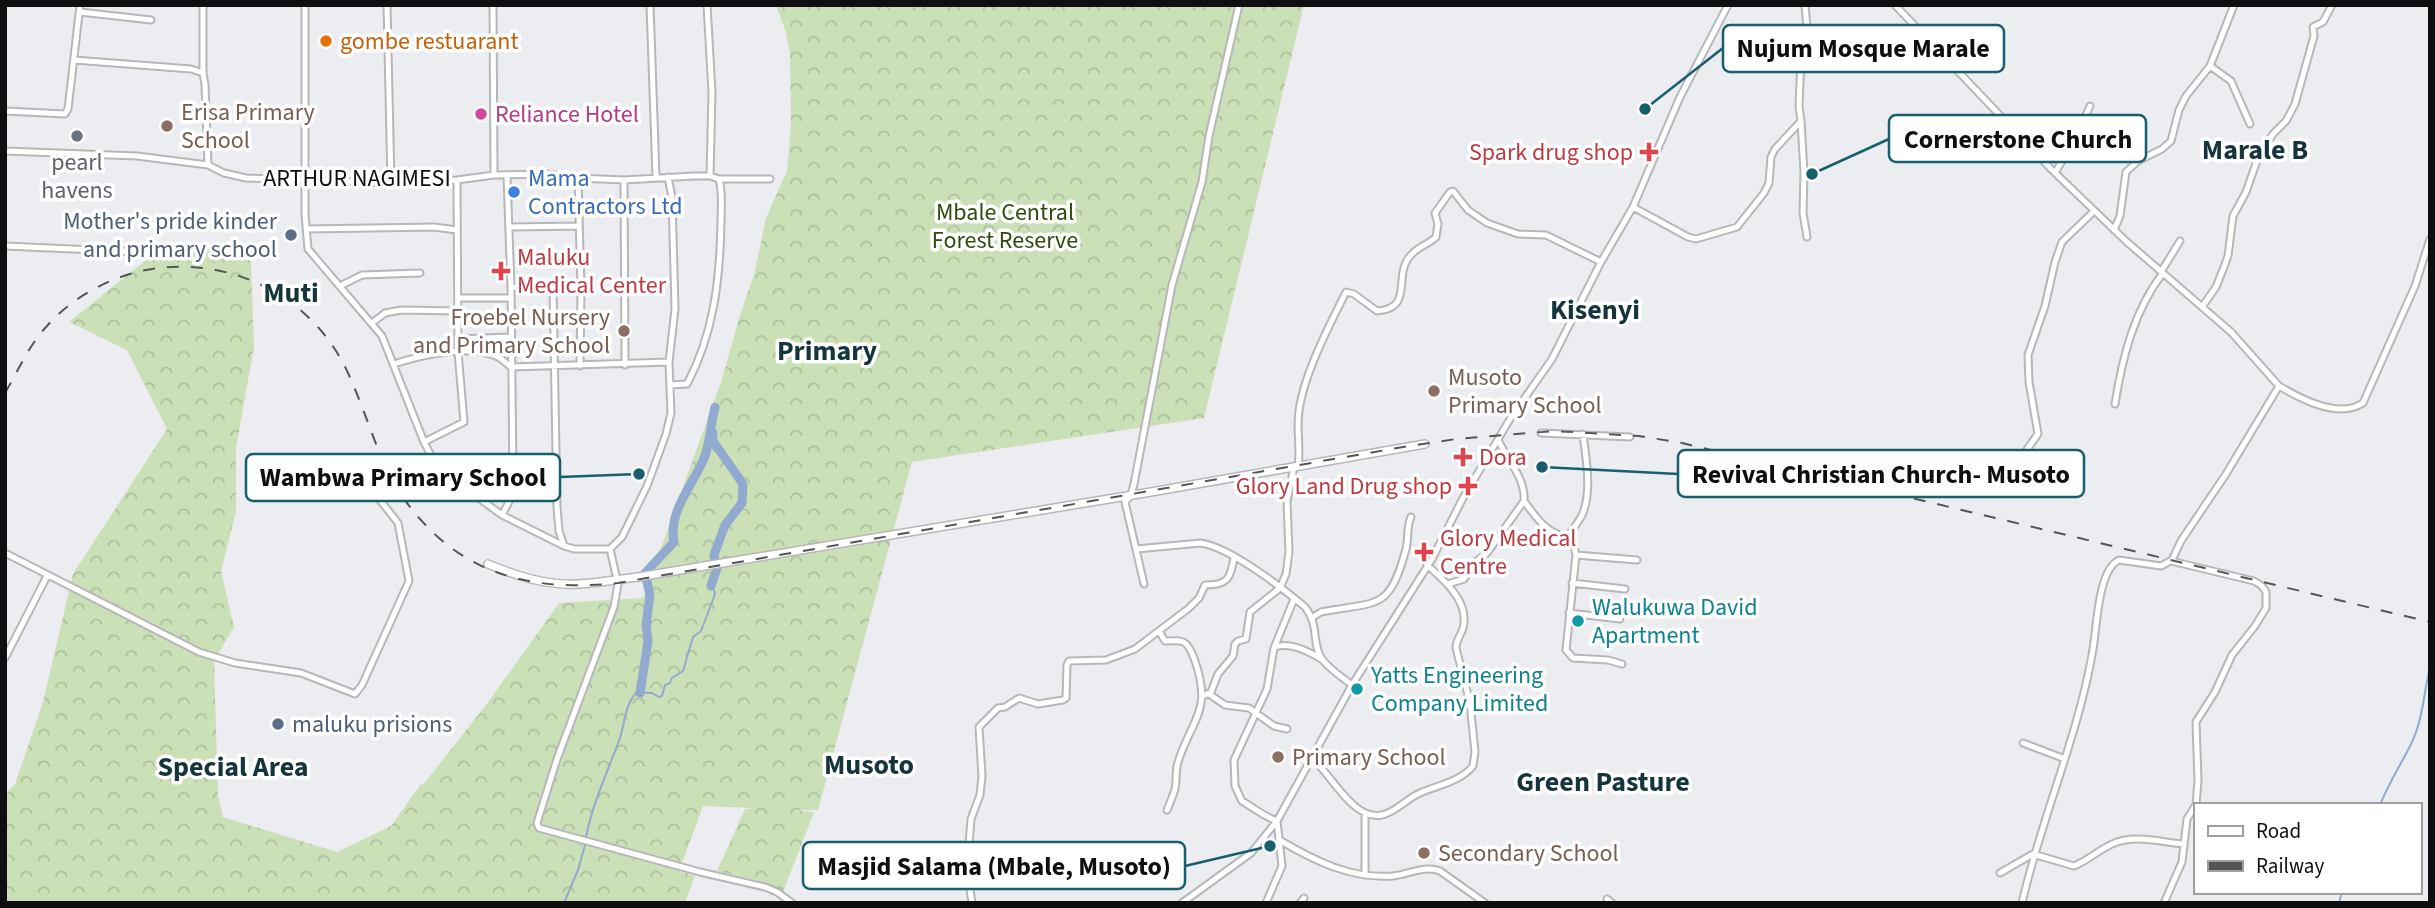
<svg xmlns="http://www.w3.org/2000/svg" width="2435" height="908" font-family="'Source Sans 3',sans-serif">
	<defs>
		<pattern id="forest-crowns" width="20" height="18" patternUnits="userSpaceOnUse" patternTransform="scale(1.75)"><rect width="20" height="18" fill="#cbe0b7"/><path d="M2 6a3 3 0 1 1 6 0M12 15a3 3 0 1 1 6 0" fill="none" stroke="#adbf9c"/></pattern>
	</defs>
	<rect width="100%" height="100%" fill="#ecedf0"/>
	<path fill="url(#forest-crowns)" d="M776,5h528l-100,413 -292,44 -94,348h-25l21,2 -31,80 -24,-11 -42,-10 28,-62 10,-1 -52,-2 -24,65 16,5 -10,27h-680v-108l10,-11 28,-82 30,-128 94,-145 -40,-79 -58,-28 86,-69 52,-6 44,14 3,86 -18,101v64l-15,59 13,56 -20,34 4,134 5,22 114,35 54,-26 30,-42 2,1 66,-84 70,-98 84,-5 79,-219 18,-64 14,-40 12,-57 21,-47 4,-47 -1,-69 -4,-23z"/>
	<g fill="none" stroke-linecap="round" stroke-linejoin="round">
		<path stroke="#92aacf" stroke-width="2" d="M2380,805c9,-23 22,-42 32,-63 11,-23 12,-51 18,-75
			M586,837c7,-35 22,-66 34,-99 5,-16 5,-34 17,-46l15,1 7,4 3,-1 3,-11 5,-2 2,-5 11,-7 10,-34 8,-6 13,-34 1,-5 -4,-6
			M564,903l14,-33 7,-25
			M2339,903l3,-11"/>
		<path stroke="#92aacf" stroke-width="9" d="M711,586l6,-18 -3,-13 11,-30 17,-22 1,-19 -30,-43v-8
			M640,693l8,-52 -2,-16 4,-30 -5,-22 29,-31c-6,-32 20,-58 31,-86 5,-15 6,-33 10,-49"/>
		<defs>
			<path id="street" d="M305,5v209l3,35 74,87 42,106 11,21 8,9 59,43 62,31 10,3h36l12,-12 25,-51 19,-52 5,-21 -2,-51 6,-53 -3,-112 -4,-20
				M387,5l4,178
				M493,5l1,170
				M650,5l6,171
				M707,5l5,87 -2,84
				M1895,5l155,163 77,74 104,90 48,54 -53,88 -45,67 -9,19 -11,6 -42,-6c-22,10 -22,72 -27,95 -15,84 -51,164 -70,248
				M80,12l71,8
				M74,60l117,9 12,4 2,12 3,80
				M2210,66l21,15 19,43
				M203,73v-68
				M5,111l60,3 3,-5 12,-104
				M1801,121l3,52 -1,40 4,24
				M5,151l132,5 71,9 16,8 22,5 59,2 86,3 66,-3 37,-5 53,-1 31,4 46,2 70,-4h16l9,3h51
				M2055,173l22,-38 13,-29
				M578,178l3,110 -1,78
				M624,180l1,185
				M1633,207l55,30 8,2 41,-12 27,-34 5,-10 2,-26 4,-8 26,-28 -2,-15 2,-47 7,-19 -3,-35
				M510,227l68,-1
				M306,229l128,-2 23,3
				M2114,230l6,-14 6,-44 12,-11 24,-12 9,-8 8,-31 7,-14 24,-30 24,-61
				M5,246l135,6
				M2161,272l19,-31
				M340,286l22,-11 58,-2
				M511,287l70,1
				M553,287l4,220 2,24 5,15
				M458,298h53
				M2202,307l14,-20 8,-20 4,-11 5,-40 13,-24 13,-37 14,-21 13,-13 9,-17 19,-68 -1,-9 10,-5 9,-17
				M372,323l13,-10 16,-3 57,1
				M458,339l52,-2
				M394,364c27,-9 77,-20 104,-7 4,2 9,7 13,10l158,-5
				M670,385l17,-1c27,-50 33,-106 34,-162 0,-14 2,-29 -2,-43
				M2279,386c22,13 59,33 84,17l52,-117 15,-47
				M2115,404c7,-45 19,-94 48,-131
				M1541,433l89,4
				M1583,434c3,25 9,55 0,79 -3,7 -8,13 -12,19l5,23 -10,95 7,8 35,2 14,4
				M424,442l40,-20 -6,-70 -1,-172
				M1298,466c3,-18 -2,-36 1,-55 5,-37 30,-85 47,-119l8,2 23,17c39,-3 14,-37 35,-57 6,-7 17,-10 24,-17l2,-13 -3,-11 15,-21 3,-1 15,19 19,13 31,11 28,1 55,27
				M2016,470l7,-15 15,-21 -9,-52 -1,-27 17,-49 10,-44 7,-20 32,-31
				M1524,501c13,18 24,34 47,37
				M502,515l9,-17 2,-18 -2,-193 -4,-111
				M610,549l8,35 -4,23 -57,152 -20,64 2,5 161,44 65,15 12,5 15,11
				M1136,549l65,-6c30,5 80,44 104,64 15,19 6,36 17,52 7,10 20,18 30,26
				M5,553l194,99 36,11 66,10 54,21 7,-9 47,-104 -11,-58 -18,-23 -20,-11
				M1576,555l61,5
				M2171,561l83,20 8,5 4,6v16l-11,18 -23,29 -17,37 -19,30 2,58 -2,25
				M1572,583l53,6
				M1144,584l-19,-82 6,-7 3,-11 38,-199 30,-103 7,-46 30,-131
				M1448,584l16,-5 10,-16 13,-10 37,-52c2,-22 -17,-42 -26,-61
				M1569,613l51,6
				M1313,617l8,-5c57,-11 68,0 85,-63 3,-11 0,-22 5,-32
				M1159,631l6,10c19,-1 22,-1 29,17 19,53 -1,58 -16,104 -3,9 -1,18 -3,27 -2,7 -5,14 -8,21
				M1275,647c15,-5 33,4 46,12
				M5,658l42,-82
				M1209,694l16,11 24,3 25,18 13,3
				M1203,696l8,-4 7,-18 15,-18 2,-12 3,-3 8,-2 4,-27 30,-24 6,-14 3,-22 -2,-51 7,-34
				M2023,743l42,16
				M1312,758c19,16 41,63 70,57 14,-3 24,-16 38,-22 18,-8 40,-11 53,-27l2,-14 -5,-49 -14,-55c0,-9 5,-12 7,-20 7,-26 -19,-48 -36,-63
				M1281,841c34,20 70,38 112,35 16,-2 32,-11 47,-5l45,32
				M2000,873l33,-19 41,12c13,-5 25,-16 38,-22 21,-10 48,-2 71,0
				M1365,875v-62
				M1607,899l5,4
				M972,903l-5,-34 4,-50 9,-24 2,-19 -3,-49 19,-19 7,-1 14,-9 19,6 25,-4 3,-2 1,-33 2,-4 37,-1 29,-11 54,-41 10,-10 6,-13c23,0 25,-6 29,-27
				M1182,903l69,-50 26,-32 75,-136 80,-126 31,-61 47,-79 42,-60 49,-97 32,-55 47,-110 48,-92
				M1266,903l16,-37 -5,-45c-14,-5 -23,-13 -35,-20l-7,-15 -1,-26 33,-71 7,-41 20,-49
				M1300,903l4,-5
				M2164,903l18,-41 5,-43 8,-13"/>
			<path id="secondary" d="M488,564c29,12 59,22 91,20 19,-1 40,-5 59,-7l513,-85 274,-48"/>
		</defs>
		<use href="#street" stroke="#b6b7ba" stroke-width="9"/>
		<use href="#secondary" stroke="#b6b7ba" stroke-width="10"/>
		<use href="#street" stroke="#fff" stroke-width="5"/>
		<use href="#secondary" stroke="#fff" stroke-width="7"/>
		<path stroke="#555558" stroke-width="2" stroke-dasharray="12 12" stroke-linecap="butt" d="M5,393c13,-22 24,-48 42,-67 27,-31 70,-53 111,-58 80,-9 156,31 190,105 30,66 33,113 91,165 51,45 115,52 179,45l791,-137 47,-7 98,-8 85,5 43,7 748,179"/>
	</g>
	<circle fill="#e8710a" stroke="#fff" stroke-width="2.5" cx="326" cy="41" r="7"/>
	<circle fill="#d1479c" stroke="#fff" stroke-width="2.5" cx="481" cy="114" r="7"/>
	<g fill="#8d6e63" stroke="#fff" stroke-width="2.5">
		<circle cx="167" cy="126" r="7"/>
		<circle cx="624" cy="331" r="7"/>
		<circle cx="1434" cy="391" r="7"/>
		<circle cx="1278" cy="757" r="7"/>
		<circle cx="1424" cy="853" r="7"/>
	</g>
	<circle fill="#6b7280" stroke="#fff" stroke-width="2.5" cx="77" cy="136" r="7"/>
	<g fill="#e0444e" stroke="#fff" stroke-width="2.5">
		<path d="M1645.5 141.5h7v7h7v7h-7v7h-7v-7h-7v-7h7z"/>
		<path d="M497.5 260.5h7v7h7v7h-7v7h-7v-7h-7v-7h7z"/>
		<path d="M1459.5 446.5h7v7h7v7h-7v7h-7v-7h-7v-7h7z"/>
		<path d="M1464.5 475.5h7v7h7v7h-7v7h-7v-7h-7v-7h7z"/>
		<path d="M1420.5 541.5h7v7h7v7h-7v7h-7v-7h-7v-7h7z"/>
	</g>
	<circle fill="#3f7fe0" stroke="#fff" stroke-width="2.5" cx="514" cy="192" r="7"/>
	<g fill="#5c6f8a" stroke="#fff" stroke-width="2.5">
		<circle cx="291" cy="235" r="7"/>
		<circle cx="278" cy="724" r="7"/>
	</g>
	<g fill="#0f9aa8" stroke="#fff" stroke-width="2.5">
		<circle cx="1578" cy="621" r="7"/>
		<circle cx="1357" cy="689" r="7"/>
	</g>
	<g text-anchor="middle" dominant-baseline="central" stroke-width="7" stroke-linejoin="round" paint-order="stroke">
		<g font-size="24" fill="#c56008" stroke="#fff" text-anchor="start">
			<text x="340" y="41">gombe restuarant</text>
		</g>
		<g font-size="24" fill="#785e54" stroke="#fff" text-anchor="start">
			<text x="181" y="112">Erisa Primary<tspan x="181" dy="28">School</tspan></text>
			<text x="610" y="317" text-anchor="end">Froebel Nursery<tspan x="610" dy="28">and Primary School</tspan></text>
			<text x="1448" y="377">Musoto<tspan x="1448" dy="28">Primary School</tspan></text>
			<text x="1292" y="757">Primary School</text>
			<text x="1438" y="853">Secondary School</text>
		</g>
		<g font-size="24" fill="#b23c85" stroke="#fff" text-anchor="start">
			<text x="495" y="114">Reliance Hotel</text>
		</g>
		<g font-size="24" fill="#be3a42" stroke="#fff" text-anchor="start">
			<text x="1633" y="152" text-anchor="end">Spark drug shop</text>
			<text x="517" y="257">Maluku<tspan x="517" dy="28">Medical Center</tspan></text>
			<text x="1479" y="457">Dora</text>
			<text x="1452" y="486" text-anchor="end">Glory Land Drug shop</text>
			<text x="1440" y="538">Glory Medical<tspan x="1440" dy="28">Centre</tspan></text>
		</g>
		<g font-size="24" fill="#5b616d" stroke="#fff">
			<text x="77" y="162">pearl<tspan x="77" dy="28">havens</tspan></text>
		</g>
		<g font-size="24" fill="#0f0f11" stroke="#fff">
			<text x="357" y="178">ARTHUR NAGIMESI</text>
		</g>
		<g font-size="24" fill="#366cbe" stroke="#fff" text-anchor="start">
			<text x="528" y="178">Mama<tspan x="528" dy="28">Contractors Ltd</tspan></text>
		</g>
		<g font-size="24" fill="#30490c" stroke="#fff">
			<text x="1005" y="212">Mbale Central<tspan x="1005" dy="28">Forest Reserve</tspan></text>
		</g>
		<g font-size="24" fill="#4e5e75" stroke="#fff" text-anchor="end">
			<text x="277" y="221">Mother's pride kinder<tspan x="277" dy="28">and primary school</tspan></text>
			<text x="292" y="724" text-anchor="start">maluku prisions</text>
		</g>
		<g font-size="24" fill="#0d838f" stroke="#fff" text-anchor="start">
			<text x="1592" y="607">Walukuwa David<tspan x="1592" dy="28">Apartment</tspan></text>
			<text x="1371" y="675">Yatts Engineering<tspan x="1371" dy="28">Company Limited</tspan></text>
		</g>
		<g font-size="28" font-weight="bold" fill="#15353d" stroke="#fff">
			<text x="2255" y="150">Marale B</text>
			<text x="291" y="293">Muti</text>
			<text x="1595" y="310">Kisenyi</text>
			<text x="827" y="351">Primary</text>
			<text x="869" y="765">Musoto</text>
			<text x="233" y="767">Special Area</text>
			<text x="1603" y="782">Green Pasture</text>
		</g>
	</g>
	<path fill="none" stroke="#175f6f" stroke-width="2.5" d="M1645 109L1723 48M1812 174L1889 139M1542 467L1678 474M639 474L560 477M1270 846L1185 866"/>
	<g fill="#175f6f" stroke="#fff" stroke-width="2.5">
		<circle cx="1645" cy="109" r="7"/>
		<circle cx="1812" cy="174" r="7"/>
		<circle cx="1542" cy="467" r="7"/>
		<circle cx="639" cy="474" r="7"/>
		<circle cx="1270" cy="846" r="7"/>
	</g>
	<g fill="#fff" stroke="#175f6f" stroke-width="2.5">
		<rect x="1723" y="25" width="281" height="47" rx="7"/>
		<rect x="1889" y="115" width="257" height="47" rx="7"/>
		<rect x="1678" y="450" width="406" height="47" rx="7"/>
		<rect x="246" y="454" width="314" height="47" rx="7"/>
		<rect x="803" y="842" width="382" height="47" rx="7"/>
	</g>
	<g font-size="26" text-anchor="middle" font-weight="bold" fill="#0f0f11">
		<text x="1863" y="57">Nujum Mosque Marale</text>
		<text x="2018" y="148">Cornerstone Church</text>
		<text x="1881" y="483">Revival Christian Church- Musoto</text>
		<text x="403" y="486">Wambwa Primary School</text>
		<text x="994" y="875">Masjid Salama (Mbale, Musoto)</text>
	</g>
	<rect width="2435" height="908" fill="none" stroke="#0f0f11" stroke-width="14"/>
	<rect x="2194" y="803" width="228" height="91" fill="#ffffff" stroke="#9f9fa0" stroke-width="2"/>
	<rect x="2208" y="826" width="35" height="10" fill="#ffffff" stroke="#9f9fa0" stroke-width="2"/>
	<text x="2256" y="838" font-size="21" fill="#0f0f11">Road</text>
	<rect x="2208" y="861" width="35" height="10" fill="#555558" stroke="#9f9fa0" stroke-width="2"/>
	<text x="2256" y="873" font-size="21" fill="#0f0f11">Railway</text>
</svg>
